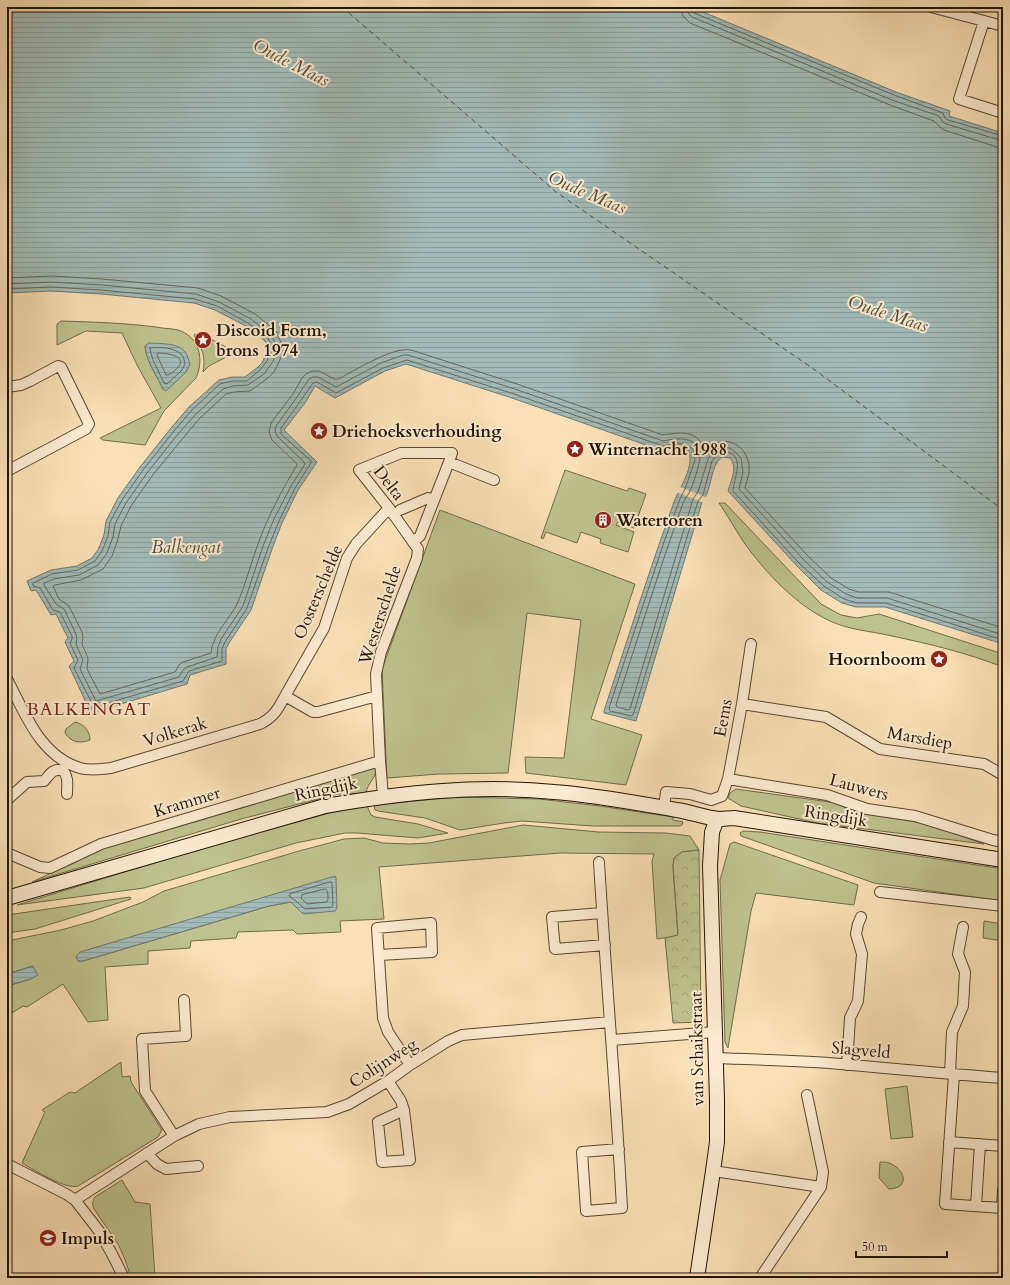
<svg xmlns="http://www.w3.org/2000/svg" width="1010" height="1285" font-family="Cardo,serif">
	<defs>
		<pattern id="forest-crowns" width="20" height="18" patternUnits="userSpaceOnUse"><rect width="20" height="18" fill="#bec28e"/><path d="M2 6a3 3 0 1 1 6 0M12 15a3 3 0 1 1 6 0" fill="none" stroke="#a3a679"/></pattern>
		<pattern id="water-rules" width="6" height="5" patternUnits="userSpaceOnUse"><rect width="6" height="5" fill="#a2bbb8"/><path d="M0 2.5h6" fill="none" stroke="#8ba09d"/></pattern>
	</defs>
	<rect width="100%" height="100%" fill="#fae0b6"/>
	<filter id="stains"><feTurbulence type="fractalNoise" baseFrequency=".005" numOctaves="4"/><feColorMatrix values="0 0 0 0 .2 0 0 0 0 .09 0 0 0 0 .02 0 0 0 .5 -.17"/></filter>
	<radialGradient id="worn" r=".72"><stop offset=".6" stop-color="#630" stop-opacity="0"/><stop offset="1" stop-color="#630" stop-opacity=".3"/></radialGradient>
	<path fill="#bec28e" stroke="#706b49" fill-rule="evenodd" d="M61,321c32,1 64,2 95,6 8,2 18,1 25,4 19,8 23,29 15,47l-32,33 -19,34 -42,-5 -3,-2 61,-30 -24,-43 -15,-32 -36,-2 -29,14v-21zM149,344l41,20 -4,8 -20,18 -3,-1c-6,-13 -17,-28 -18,-43z
		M195,334l14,4 22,12 2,2 -1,2 -23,12 -6,6c3,-14 -1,-25 -9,-36z
		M565,470l62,21 2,-3 17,6 -12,34 -16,-6 -2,3 18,7 -6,20 -28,-9 1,-4 -20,-7 -4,11 -31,-11 -3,7 -2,-1z
		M719,503h6l96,101 20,11 16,3 22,-4 124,40v13c-36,-14 -73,-23 -111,-31 -21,-5 -43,-6 -62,-15 -33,-15 -64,-48 -85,-77 -9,-13 -17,-28 -26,-41z
		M440,510l195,74 -44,135 51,16 -16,50 -100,-12 -1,-16 39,1 17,-138 -54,-7 -19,160 -69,1 -52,4 -5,-109z
		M75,722c9,2 15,9 15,18 -11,4 -19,2 -25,-7l1,-4z
		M371,767l4,1c3,9 -8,15 -9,25l-28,1 -97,25 -209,63 77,-36 163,-47z
		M736,789l101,14 13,8 66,11 13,3 55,19 -167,-21 -76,-17 -13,-8 2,-5z
		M457,797l82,2 61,7 73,11v3l10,2 -1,3 -2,1h-87l-71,-5 -18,2 -44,7 -35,-12 -47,-7 -3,-1 -1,-5z
		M367,806l4,9 4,2 43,7 30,9 -30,5 -61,-5h-12l-49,10 -152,45 -127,17 176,-54 140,-39z
		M523,825l76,7 67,1 24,3 9,14 -17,2 -8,6 -1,8 5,70 -21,3 -5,-78 2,-7 -94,-1 -181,14 5,52 -44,2 1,11 -44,2 -4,-4 -55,2 -2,6 -45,3 -1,7 -42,3v13l-43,3 3,53 -20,2 -25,-38 -36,23 -4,-1 -16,10v-30l24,-7 2,-13 -26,8v-33l54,-11 32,-9 50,-19 21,-11 135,-40 45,-12 20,-1 19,5 26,1 20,-1zM336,878l-42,26 -3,-2 -22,4 -186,55h-5z
		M743,831l17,1 243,37v32l-129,-18 -133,-47 -1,-3z
		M734,842l124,43 -4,20 -98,-12 -5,18 -23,137 -3,-6 -5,-162 10,-36z
		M130,897l1,2 -96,30 -28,4v-18z
		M984,921l19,3v17l-20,-3z
		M121,1062l1,15 8,-1 1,6 31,48 -4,7 -80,49c-12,4 -44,-16 -56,-23l23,-51 -3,-2 28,-18 5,1z
		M907,1086l6,51 -22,2 -6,-50z
		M880,1162c3,0 7,0 9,1 16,6 22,25 0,26l-10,-11z
		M122,1180l13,22 15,2 5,73h-24l-7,-20 -6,-13 -24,-35c-2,-5 -2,-7 1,-12z"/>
	<path fill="url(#forest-crowns)" stroke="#706b49" d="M699,850l2,172 -28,1 -8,-85 13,-3 -5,-69 1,-8 8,-6z"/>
	<path fill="url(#water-rules)" stroke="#6e7870" d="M7,7h684l205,85 54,19 -1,5 54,17v511l-118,-37h-29l-14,-4 -21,-13 -25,-25 -68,-74c3,-11 10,-23 2,-33l-8,-1c-13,10 -9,32 -20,45l-66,219 -32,-8v-2c23,-70 45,-140 70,-209 6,-16 20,-33 15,-51 -10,-5 -15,-3 -26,0l-151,-53 -106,-34 -21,7 -50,27 -20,-12 -10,17 -21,27 33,32 -19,28 -16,33 -10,26 -21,61 -22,33 -3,6v15l-36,11 -3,9 -96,29 -22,-47 5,-5 -9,-19 3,-4 -12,-24 -5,1 -15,-25 -5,1 -4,-10 24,-11 26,-4 15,-8 6,-8 6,-15 2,-14 12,-23 22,-31 31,-39 18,-21 30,-27 13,-3h13l13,-10 4,-4 6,-14 -3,-8 -19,-15 -31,-16 -21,-7 -93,-9 -50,-3 -44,2z
		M149,343c12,1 32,-1 38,12 1,3 2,6 3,9l-4,8 -20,19 -3,-2c-6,-13 -17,-28 -18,-43z
		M335,876l1,2 1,30 -2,3 -32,3 -12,-12 -22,4 -186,55h-5l-2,-5 4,-4z
		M33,966l5,9 -7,4 -24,7v-12z"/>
	<path fill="#fae0b6" d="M680,487l26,10 2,1 -4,5 -28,-11z"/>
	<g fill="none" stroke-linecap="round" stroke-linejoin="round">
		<path stroke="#62685e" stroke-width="1" d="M680,7l3,9 7,7 200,82 44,16 5,5 5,4 53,17h6
			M686,7l2,6 4,4 200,83 47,16 3,5 4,3 57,17
			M691,7l1,3 2,3 200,82 49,18 2,5 3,2 55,16
			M7,278l45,-2 50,3 96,9 23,8 34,18 21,17 7,16v6l-6,13 -3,6 -6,6 -18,13 -16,1 -8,2 -26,24 -17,20 -31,38 -21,30 -10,20 -3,13 -6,17 -9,13 -22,11 -26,5 -2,1 6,13 10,7 13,26 1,5 -1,7 6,14 -1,11 13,25 75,-22 4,-7 4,-3 28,-9c2,-21 19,-33 27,-51 8,-19 13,-39 20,-58 10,-28 24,-54 39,-79l-1,-2 -24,-23 -3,-8 2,-9 22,-29 9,-16 4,-4 6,-3h7l17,9c17,-8 57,-34 75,-30l106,34 146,51c13,-2 28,-5 37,6 3,3 4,6 5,9 5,-2 8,-7 14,-8 19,-4 32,13 30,31 -1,5 -3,10 -4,15l62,67 24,23 18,11 9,3h31l114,36
			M7,284l44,-2 51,3 94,9 23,8 32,17 20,16 6,12v5l-5,11 -8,11 -16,11 -15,1 -10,3 -27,25 -18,20 -31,39 -21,30 -11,21 -2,13 -6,16 -9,12 -19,10 -25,4 -10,4v2l12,19 8,5 12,25 1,5 -1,5 7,16 -3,9 16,32 83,-24 4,-7 4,-3 30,-10 1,-10 3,-8 22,-33 20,-60 11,-27 17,-33 14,-22 -1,-2 -27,-26 -2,-5 1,-5 21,-29 12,-18 4,-2h5l18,10 45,-24 22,-8h5l107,34 148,52c11,-2 30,-6 35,8 1,3 2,6 2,9 0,5 -8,30 -11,35 -2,3 -4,6 -6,10 -24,67 -45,135 -67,202l1,2 11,3 2,-1 63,-210 5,-7 10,-33 4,-6 7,-5 8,-1 6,3 8,8 2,14 -4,17 64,70 24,23 19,12 11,4h30l116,37
			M7,289l44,-2 50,3 94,9 22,7 31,17 20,15 4,10 -5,13 -7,9 -13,11h-15l-12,3 -28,26 -18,21 -31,39 -21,30 -12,22 -2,14 -6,15 -7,10 -17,9 -26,4 -19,9v3l7,2 13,22 7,2 12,24v3l-2,4 8,17 -4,8 20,39 89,-26 6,-10 33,-10v-12l3,-7 22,-34 21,-60 11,-27 16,-33 16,-25v-2l-30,-27v-6l20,-28 12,-17 4,-1 19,11 47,-25 24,-8 107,34 149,52c11,-2 20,-5 30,3l2,11 -10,29 -5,10 -16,43 -55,166 1,3 21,5 2,-1 65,-214 5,-6 9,-34c4,-5 7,-9 13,-9 22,2 8,28 8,39l66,72 25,23 20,13 13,4h29l117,37
			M150,348c9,-1 25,-1 32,7 2,2 2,5 3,9l-3,6 -15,14 -3,-1 -11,-23z
			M158,353c6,0 29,2 21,13 -3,4 -7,7 -11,9h-2l-9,-20z
			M331,882l1,2 1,21 -1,2 -27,2 -9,-8 -7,-5 1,-2z
			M326,889c2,2 3,10 1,13l-20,2 -6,-6 1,-3z"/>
		<path stroke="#4e4e43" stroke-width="1" stroke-dasharray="5 4" stroke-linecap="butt" d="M342,7l214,185 259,178 188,140"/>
		<defs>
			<path id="minor" d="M931,7l72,19
				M984,21l-25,78 44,14
				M7,387l14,-2 9,-4 28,-15 3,1 28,57 -3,5 -79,42
				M400,510l28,-12 6,2
				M413,542l-24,-34 -30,-38 42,-17h51l-3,9 45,18
				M7,679c18,34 33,77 73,89 10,3 21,1 31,0l149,-44c14,-7 18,-15 25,-28l28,16h5l59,-16
				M285,696l39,-68 23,-70 9,-14 33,-36
				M742,704l84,13 54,32 104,15 19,11
				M728,779l99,16 40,14 48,7 78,24 10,2
				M383,796l-3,-35 -4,-87 5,-22 36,-94 1,-9 -5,-7 7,-6 29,-74
				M7,800l20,-18 17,-1c7,-8 8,-12 19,-11 6,8 4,15 4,24
				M664,807l2,-15 24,2 21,6 11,-4 6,-17 14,-75 9,-60
				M7,853l33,14 10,1 51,-24 279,-83
				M599,862c7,116 17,231 23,346l-36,3 -4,-59 37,-3
				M880,892l123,14
				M602,913l-50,4 3,32 50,-4
				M379,955l53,-3 -1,-29 -54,5 6,90 5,14 22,33
				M612,1040l103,-8
				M716,1058c42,2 84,2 125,6 54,5 108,10 162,14
				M847,1065l3,-47 8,-17 4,-47 -6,-20 2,-10 3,-7
				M950,1074l2,-42 11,-26 2,-34 -7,-18 5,-27
				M954,1075l-9,129 57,4 1,-18
				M388,1081l13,20 3,9 6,50 -28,2 -4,-40 26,-12
				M174,1136l-29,-45 -3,-52 44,-3 -2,-36
				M949,1142l54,4
				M147,1153l10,11 9,5 32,-3
				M7,1164l59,30 9,6 24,31 13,23 12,24
				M713,1171l108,16
				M75,1200l99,-64 25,-12 31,-7 97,-5 22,-8 39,-23 22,-16 38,-24 14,-6 148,-13
				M976,1206l4,-62
				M760,1278l61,-91 2,-15 -16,-77"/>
			<path id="secondary" d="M7,898l318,-92c76,-13 152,-22 229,-14 41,3 82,11 123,18 13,2 30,8 42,9 5,0 10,-1 15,-1l269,42
				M697,1278l16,-107 4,-29v-42l-7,-234 2,-34 5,-13"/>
		</defs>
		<use href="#minor" stroke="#574730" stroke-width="12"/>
		<use href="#secondary" stroke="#211404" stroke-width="16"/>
		<use href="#minor" stroke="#fcebd0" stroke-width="10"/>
		<use href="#secondary" stroke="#fcebd0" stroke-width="14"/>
	</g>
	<defs>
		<symbol id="sight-disc" viewBox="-11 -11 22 22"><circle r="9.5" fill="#8f2418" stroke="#fcebd0"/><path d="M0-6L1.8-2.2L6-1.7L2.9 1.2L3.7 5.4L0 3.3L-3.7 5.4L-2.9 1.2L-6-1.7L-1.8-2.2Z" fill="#fff"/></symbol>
		<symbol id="building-disc" viewBox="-11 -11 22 22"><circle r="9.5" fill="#8f2418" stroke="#fcebd0"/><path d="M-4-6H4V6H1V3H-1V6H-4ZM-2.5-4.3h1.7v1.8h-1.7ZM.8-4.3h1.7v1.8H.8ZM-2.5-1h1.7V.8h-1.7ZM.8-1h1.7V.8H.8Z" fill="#fff"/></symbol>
		<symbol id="school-disc" viewBox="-11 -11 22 22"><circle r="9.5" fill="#8f2418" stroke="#fcebd0"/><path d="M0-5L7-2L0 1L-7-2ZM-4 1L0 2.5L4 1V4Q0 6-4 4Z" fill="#fff"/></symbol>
	</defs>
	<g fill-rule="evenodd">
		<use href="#sight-disc" x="193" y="330" width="20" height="20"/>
		<use href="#sight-disc" x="309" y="421" width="20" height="20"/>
		<use href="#sight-disc" x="565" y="439" width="20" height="20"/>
		<use href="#building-disc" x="593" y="510" width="20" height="20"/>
		<use href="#sight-disc" x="929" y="649" width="20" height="20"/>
		<use href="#school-disc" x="38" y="1228" width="20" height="20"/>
	</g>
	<g text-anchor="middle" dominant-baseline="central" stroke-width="4" stroke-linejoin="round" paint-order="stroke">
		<g font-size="17" font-weight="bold" fill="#211404" stroke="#fcebd0" text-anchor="start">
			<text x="216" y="330">Discoid Form,<tspan x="216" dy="20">brons 1974</tspan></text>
			<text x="332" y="431">Driehoeksverhouding</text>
			<text x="588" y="449">Winternacht 1988</text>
			<text x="616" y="520">Watertoren</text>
			<text x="926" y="659" text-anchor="end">Hoornboom</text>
			<text x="61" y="1238">Impuls</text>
		</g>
		<g font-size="17" fill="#211404" stroke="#fcebd0">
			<text transform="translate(389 483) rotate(52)">Delta</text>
			<text transform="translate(318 592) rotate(-67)">Oosterschelde</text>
			<text transform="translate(380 615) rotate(-72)">Westerschelde</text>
			<text transform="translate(723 718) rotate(-80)">Eems</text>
			<text transform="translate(175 732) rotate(-17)">Volkerak</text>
			<text transform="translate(920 738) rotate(10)">Marsdiep</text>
			<text transform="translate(859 787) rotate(15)">Lauwers</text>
			<text transform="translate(326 789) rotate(-12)">Ringdijk</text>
			<text transform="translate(187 802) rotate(-17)">Krammer</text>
			<text transform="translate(836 816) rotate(9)">Ringdijk</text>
			<text transform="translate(697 1049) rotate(-91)">van Schaikstraat</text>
			<text transform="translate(861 1050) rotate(5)">Slagveld</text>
			<text transform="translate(383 1063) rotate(-33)">Colijnweg</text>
		</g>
		<g font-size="18" font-style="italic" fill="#4e4e43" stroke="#fcebd0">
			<text transform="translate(291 63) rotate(27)">Oude Maas</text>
			<text transform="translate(587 193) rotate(23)">Oude Maas</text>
			<text transform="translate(888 314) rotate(18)">Oude Maas</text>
			<text x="186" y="547">Balkengat</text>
		</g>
		<g font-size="18" letter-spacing="1" fill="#7a1f14" stroke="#fcebd0">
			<text x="89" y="709">BALKENGAT</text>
		</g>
	</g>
	<rect width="1010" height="1285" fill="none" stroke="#fae0b6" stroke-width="24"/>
	<rect x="8" y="8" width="994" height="1269" fill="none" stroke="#211404" stroke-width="2"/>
	<rect x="12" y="12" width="986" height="1261" fill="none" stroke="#211404"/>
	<path d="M856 1251v6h91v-6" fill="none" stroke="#211404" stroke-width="2"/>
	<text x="862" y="1251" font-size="12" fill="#211404" stroke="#fcebd0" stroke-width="3" paint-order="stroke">50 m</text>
	<rect width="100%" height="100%" filter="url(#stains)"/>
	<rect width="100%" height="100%" fill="url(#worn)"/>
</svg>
